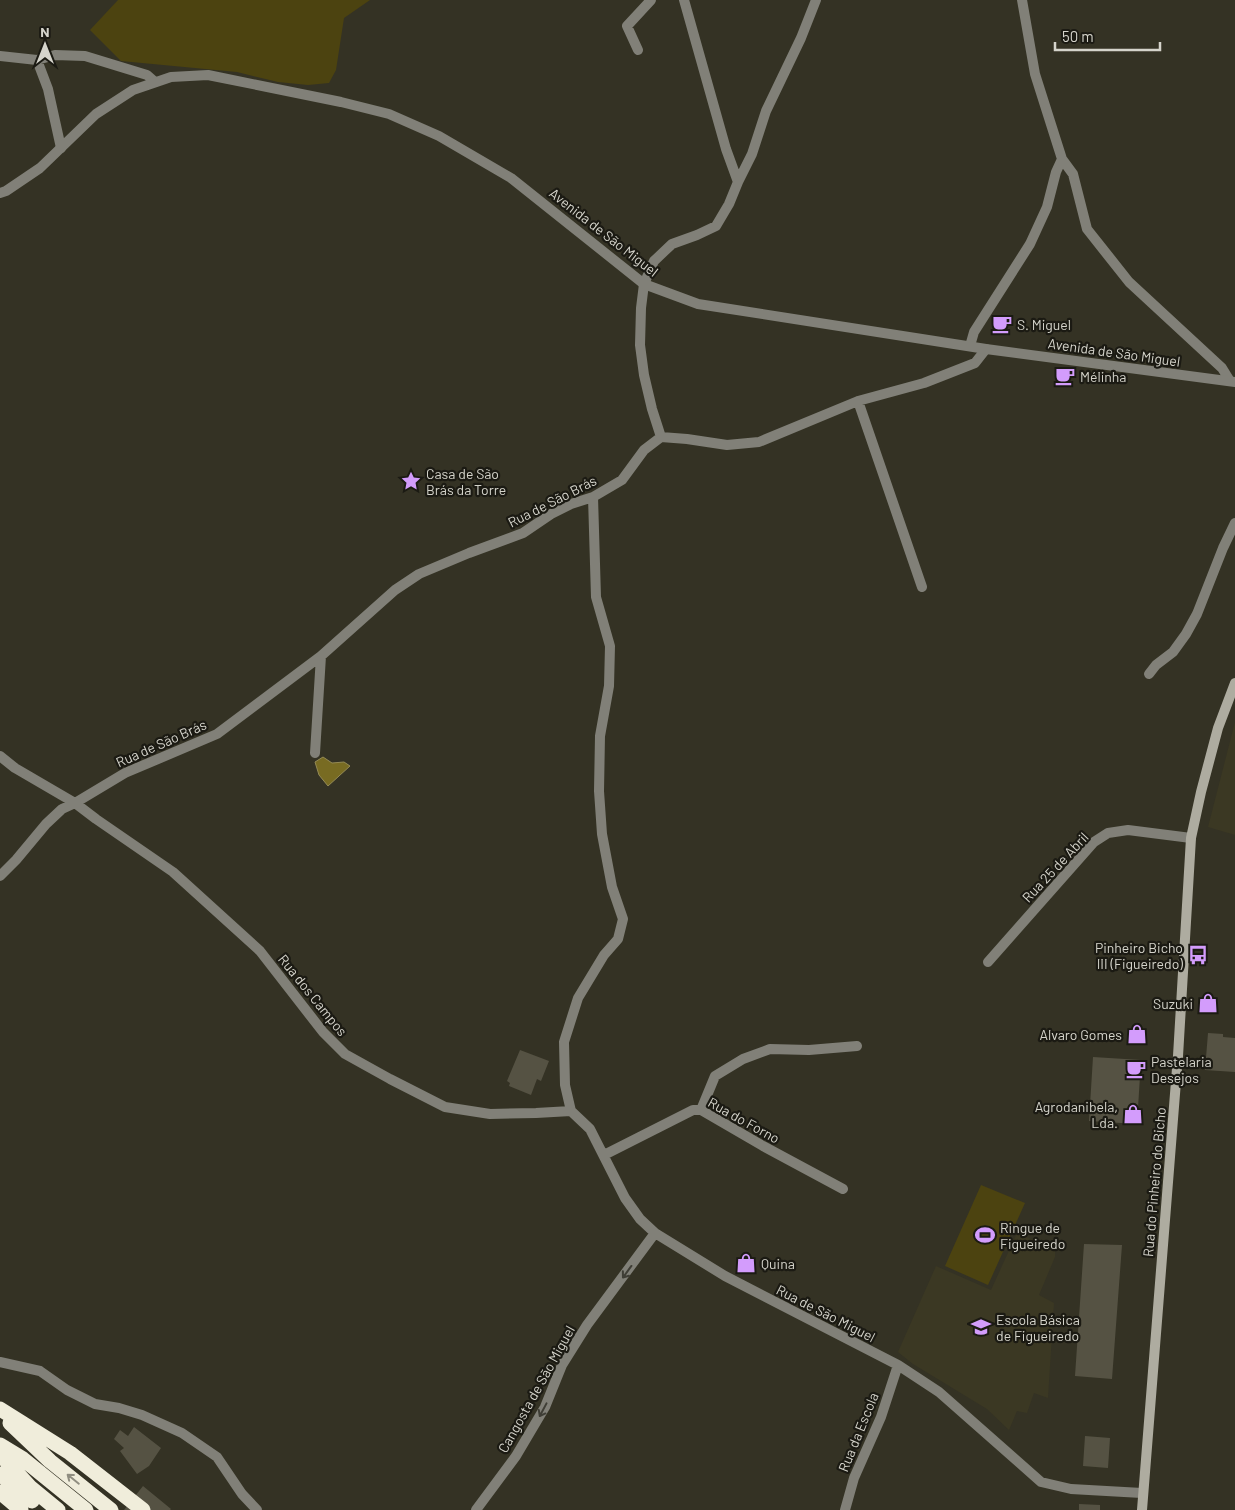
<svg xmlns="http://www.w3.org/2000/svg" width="1235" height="1510" font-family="Barlow,sans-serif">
	<rect width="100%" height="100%" fill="#343224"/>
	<path fill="#3b3823" d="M1235,722v113l-27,-8z
		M1017,1233l38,16v8l-16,38 15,8 -6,95 -14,-5 -7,20 -10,-2 -8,19 -22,-21 -74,-45 -15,-12 38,-86 55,24z"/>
	<path fill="#4c4310" d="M118,0h252l-26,18 -8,52 -7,13 -21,2 -30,-3 -41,-10 -116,-11 -31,-31z
		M981,1185l44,18 -37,82 -43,-19z"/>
	<path fill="#786b22" stroke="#948a55" d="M323,757l9,6 12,-1 6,4 -22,20 -9,-11 -4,-13z"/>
	<path fill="#555243" d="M1208,1033l15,1v3l12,1v34l-30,-2z
		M520,1050l29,11 -8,20 -4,-2 -6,16 -22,-9 1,-3 -3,-2z
		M1093,1057l48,3 -4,64 -48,-3z
		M1084,1244l38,1 -10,134 -37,-3z
		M134,1427l27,21 -12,18 -12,8 -17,-23 4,-3 -10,-9 6,-9 8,6z
		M1085,1436l25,2 -2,30 -25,-2z
		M143,1486l28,23 -1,1h-46z
		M1079,1504l21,1v5h-21z"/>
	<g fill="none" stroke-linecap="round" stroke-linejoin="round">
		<path stroke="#818078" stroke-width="10" d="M684,0l42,149 12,33
			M1022,0l13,74 27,85 11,15 14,55 42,53 93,86 8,13
			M638,50l-11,-24 24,-26
			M0,56l37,4 18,-5 30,1 62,19 8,7
			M37,60l11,29 13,59
			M970,346l4,-14 56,-88 17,-37 9,-35 6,-13
			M858,401l64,186
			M661,437l-9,-28 -8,-34 -4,-30 1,-37 3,-24 10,-23 18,-17 25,-9 19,-9 13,-22 9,-22 14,-28 14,-43 35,-73 15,-38
			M593,497l3,100 14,49 -1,40 -9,50 -1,55 3,43 10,53 11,32 -5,20 -14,16 -26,43 -14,44 1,43 6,26 19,18 35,69 15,21 15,14 70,43 173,89 41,27 102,90 30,7 71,4
			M1149,674l7,-9 17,-13 13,-18 11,-20 26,-66 12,-25
			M315,753l6,-97
			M0,756l15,12 60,35 21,16 77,53 87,79 63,81 22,22 45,25 55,28 45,7 46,-1 35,-2
			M0,876l16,-16 30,-36 16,-15 13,-6 50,-30 92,-39 104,-78 74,-66 24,-16 50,-21 54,-20 28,-19 20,-10 22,-7 29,-17 22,-30 17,-13 26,2 40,6 32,-3 99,-41 66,-18 51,-20 11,-14
			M988,962l106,-120 14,-9 20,-3 63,8
			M701,1110l14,-34 28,-17 27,-10 39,1 48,-4
			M604,1155l89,-45h8l62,36 80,43
			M0,1362l40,9 27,19 28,14 24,4 23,7 40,18 35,24 25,37 15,16
			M476,1510l40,-54 29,-49 17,-42 25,-40 68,-92
			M845,1510l9,-32 27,-61 17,-52"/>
		<path stroke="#818078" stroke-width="10" d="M0,193l6,-2 34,-23 56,-54 37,-24 38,-13 37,-2 133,27 48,12 50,22 72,42 133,106 54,20 288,45 249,33"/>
		<path stroke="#aeaca0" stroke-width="10" d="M1142,1510l36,-454 13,-218 10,-46 17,-64 17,-45"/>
		<path stroke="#f0eddb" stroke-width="15" d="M0,1409l70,44 73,57
			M10,1423l40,38 61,49
			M0,1445l23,14 63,51
			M0,1454l30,33 28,23
			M0,1474l32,27
			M0,1492l21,18"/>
	</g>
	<defs><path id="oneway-shaft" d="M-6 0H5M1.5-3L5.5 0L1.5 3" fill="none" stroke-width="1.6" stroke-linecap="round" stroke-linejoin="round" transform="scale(1.25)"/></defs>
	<g stroke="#3f3e36">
		<use href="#oneway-shaft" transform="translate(627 1272) rotate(126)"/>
		<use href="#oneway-shaft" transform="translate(543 1410) rotate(118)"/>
	</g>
	<use stroke="#908e81" href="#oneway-shaft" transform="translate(73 1479) rotate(-141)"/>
	<defs>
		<symbol id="cafe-bare" viewBox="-9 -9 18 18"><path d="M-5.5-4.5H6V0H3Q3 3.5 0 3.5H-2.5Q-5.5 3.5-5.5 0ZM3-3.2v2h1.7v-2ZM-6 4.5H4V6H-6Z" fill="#d39cfc" stroke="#1b1a13" stroke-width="2.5" paint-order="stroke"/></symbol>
		<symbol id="sight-bare" viewBox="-9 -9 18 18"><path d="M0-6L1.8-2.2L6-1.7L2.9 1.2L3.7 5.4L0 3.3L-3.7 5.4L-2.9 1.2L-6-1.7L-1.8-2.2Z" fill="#d39cfc" stroke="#1b1a13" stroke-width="2.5" paint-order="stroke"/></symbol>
		<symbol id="bus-bare" viewBox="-9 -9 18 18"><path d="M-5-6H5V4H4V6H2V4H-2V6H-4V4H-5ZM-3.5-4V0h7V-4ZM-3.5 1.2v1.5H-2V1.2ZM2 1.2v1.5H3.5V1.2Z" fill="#d39cfc" stroke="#1b1a13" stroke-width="2.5" paint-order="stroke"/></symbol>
		<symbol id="shop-bare" viewBox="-9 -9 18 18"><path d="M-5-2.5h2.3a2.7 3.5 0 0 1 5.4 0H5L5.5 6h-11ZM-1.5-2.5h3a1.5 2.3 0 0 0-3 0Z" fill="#d39cfc" stroke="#1b1a13" stroke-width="2.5" paint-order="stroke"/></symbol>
		<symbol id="stadium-bare" viewBox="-9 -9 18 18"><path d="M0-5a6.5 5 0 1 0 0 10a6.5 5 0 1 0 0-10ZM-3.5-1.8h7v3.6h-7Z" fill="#d39cfc" stroke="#1b1a13" stroke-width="2.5" paint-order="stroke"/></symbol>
		<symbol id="school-bare" viewBox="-9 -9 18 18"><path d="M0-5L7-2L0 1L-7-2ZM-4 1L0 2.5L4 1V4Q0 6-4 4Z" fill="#d39cfc" stroke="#1b1a13" stroke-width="2.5" paint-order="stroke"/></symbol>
	</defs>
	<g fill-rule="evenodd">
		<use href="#cafe-bare" x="988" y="310" width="28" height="28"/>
		<use href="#cafe-bare" x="1051" y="362" width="28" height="28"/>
		<use href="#sight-bare" x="397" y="467" width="28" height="28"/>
		<use href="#bus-bare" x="1184" y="941" width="28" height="28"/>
		<use href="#shop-bare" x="1194" y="989" width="28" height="28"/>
		<use href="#shop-bare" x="1123" y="1020" width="28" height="28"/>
		<use href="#cafe-bare" x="1122" y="1055" width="28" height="28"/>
		<use href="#shop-bare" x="1119" y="1100" width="28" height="28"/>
		<use href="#stadium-bare" x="971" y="1221" width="28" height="28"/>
		<use href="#shop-bare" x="732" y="1249" width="28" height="28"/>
		<use href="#school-bare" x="967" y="1313" width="28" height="28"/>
	</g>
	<g text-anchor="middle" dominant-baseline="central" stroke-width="4.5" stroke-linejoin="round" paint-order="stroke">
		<g font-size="14" fill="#d5d4cb" stroke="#1b1a13">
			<text transform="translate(604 232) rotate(38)">Avenida de São Miguel</text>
			<text transform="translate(1114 352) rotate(8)">Avenida de São Miguel</text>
			<text transform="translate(552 501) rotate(-27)">Rua de São Brás</text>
			<text transform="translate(161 743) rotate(-24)">Rua de São Brás</text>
			<text transform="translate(1055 867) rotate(-47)">Rua 25 de Abril</text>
			<text transform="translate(313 995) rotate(51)">Rua dos Campos</text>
			<text transform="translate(744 1120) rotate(29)">Rua do Forno</text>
			<text transform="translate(1154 1182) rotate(-85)">Rua do Pinheiro do Bicho</text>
			<text transform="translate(826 1313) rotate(27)">Rua de São Miguel</text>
			<text transform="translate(536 1389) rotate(-61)">Cangosta de São Miguel</text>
			<text transform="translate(858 1432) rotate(-68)">Rua da Escola</text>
		</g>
		<g font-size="14" fill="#d5d4cb" stroke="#1b1a13" text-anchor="start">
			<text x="1017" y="324">S. Miguel</text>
			<text x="1080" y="376">Mélinha</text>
			<text x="426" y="473">Casa de São<tspan x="426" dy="16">Brás da Torre</tspan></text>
			<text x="1183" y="947" text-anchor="end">Pinheiro Bicho<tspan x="1183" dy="16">III (Figueiredo)</tspan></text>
			<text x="1193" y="1003" text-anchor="end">Suzuki</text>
			<text x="1122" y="1034" text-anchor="end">Alvaro Gomes</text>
			<text x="1151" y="1061">Pastelaria<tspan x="1151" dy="16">Desejos</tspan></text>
			<text x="1118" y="1106" text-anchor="end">Agrodanibela,<tspan x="1118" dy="16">Lda.</tspan></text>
			<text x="1000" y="1227">Ringue de<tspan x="1000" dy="16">Figueiredo</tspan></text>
			<text x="761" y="1263">Quina</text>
			<text x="996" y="1319">Escola Básica<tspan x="996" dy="16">de Figueiredo</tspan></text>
		</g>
	</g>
	<g transform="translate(45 45)" stroke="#1b1a13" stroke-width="4" paint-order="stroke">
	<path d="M0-4L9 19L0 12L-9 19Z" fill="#d5d4cb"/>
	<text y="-8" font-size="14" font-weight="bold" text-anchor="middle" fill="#d5d4cb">N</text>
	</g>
	<path d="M1055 42v8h105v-8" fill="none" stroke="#d5d4cb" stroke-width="2.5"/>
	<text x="1062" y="42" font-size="15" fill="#d5d4cb" stroke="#1b1a13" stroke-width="4" paint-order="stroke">50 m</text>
</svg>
